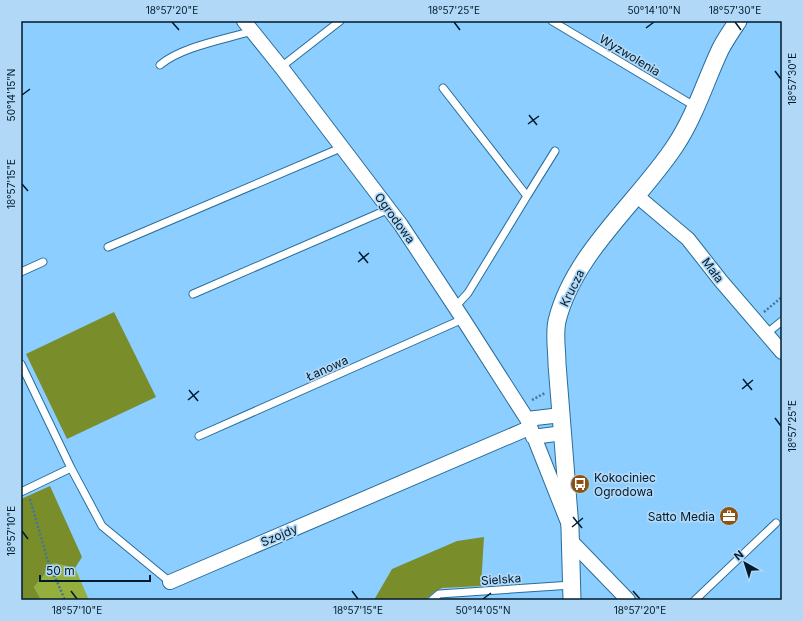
<svg xmlns="http://www.w3.org/2000/svg" width="803" height="621" font-family="Inter,sans-serif">
	<rect width="100%" height="100%" fill="#8bceff"/>
	<path fill="#95af3c" d="M54,563l21,5 14,32h-48l-7,-13z"/>
	<path fill="#798e2a" d="M114,312l42,85 -89,42 -41,-85z
		M50,486l32,71 -7,11 -21,-5 -20,24 7,13h-20v-101z
		M484,537l-3,49 -39,2 -8,4 -9,8h-51l18,-31 65,-28z"/>
	<g fill="none" stroke-linecap="round" stroke-linejoin="round">
		<defs>
			<path id="service" d="M552,21l144,86
				M160,65c20,-18 66,-26 92,-34
				M281,67l59,-46
				M443,88l84,108 -59,97 -13,14
				M527,196l28,-45
				M108,247l235,-100
				M21,272l22,-10
				M193,294l196,-85
				M766,334l16,-13
				M21,364l50,104
				M199,436l264,-117
				M21,492l50,-24 31,58 68,56
				M432,600l7,-6 133,-9
				M695,600l81,-77"/>
			<path id="minor" d="M244,21l37,46 120,158 62,94 64,100 40,101
				M637,196l51,43 33,42 61,71
				M527,419l34,-4
				M533,437l30,-4
				M571,541l57,59
				M170,582l359,-154"/>
			<path id="tertiary" d="M572,600l-2,-72 -13,-164c0,-14 -3,-29 0,-43 16,-67 81,-119 118,-175 20,-30 30,-64 45,-96 5,-10 12,-20 18,-29"/>
		</defs>
		<use href="#service" stroke="#296d99" stroke-width="9"/>
		<use href="#minor" stroke="#296d99" stroke-width="16"/>
		<use href="#tertiary" stroke="#296d99" stroke-width="19"/>
		<path stroke="#467496" stroke-width="2.5" stroke-dasharray="2 2" stroke-linecap="butt" d="M764,312l18,-15
			M532,400l13,-7
			M30,499l18,62 17,39"/>
		<use href="#service" stroke="#fff" stroke-width="7"/>
		<use href="#minor" stroke="#fff" stroke-width="14"/>
		<use href="#tertiary" stroke="#fff" stroke-width="17"/>
	</g>
	<path fill="none" stroke="#001a2b" stroke-width="1.5" d="M172,22l7,8M454,22l6,8M735,22l6,8M646,28l8,-6M775,71l6,8M22,95l8,-6M529,115l8,10M528,124l11,-8M22,184l6,7M359,252l9,11M358,262l11,-9M743,379l9,11M742,389l11,-9M189,390l9,11M188,400l11,-9M775,418l6,8M573,517l9,11M572,527l11,-9M22,531l6,8M71,591l6,8M352,591l6,8M633,591l7,8M483,599l8,-6"/>
	<defs>
		<symbol id="bus-disc" viewBox="-11 -11 22 22"><circle r="9.5" fill="#8d5111" stroke="#b1d8f6"/><path d="M-5-6H5V4H4V6H2V4H-2V6H-4V4H-5ZM-3.5-4V0h7V-4ZM-3.5 1.2v1.5H-2V1.2ZM2 1.2v1.5H3.5V1.2Z" fill="#fff"/></symbol>
		<symbol id="office-disc" viewBox="-11 -11 22 22"><circle r="9.5" fill="#8d5111" stroke="#b1d8f6"/><path d="M-6-3h4V-5.5h4V-3h4V5H-6ZM-1-4.5V-3h2v-1.5ZM-6 0V1H6V0Z" fill="#fff"/></symbol>
	</defs>
	<g fill-rule="evenodd">
		<use href="#bus-disc" x="569" y="473" width="22" height="22"/>
		<use href="#office-disc" x="718" y="505" width="22" height="22"/>
	</g>
	<g text-anchor="middle" dominant-baseline="central" stroke-width="3.5" stroke-linejoin="round" paint-order="stroke">
		<g font-size="12" fill="#001a2b" stroke="#b1d8f6">
			<text transform="translate(630 55) rotate(31)">Wyzwolenia</text>
			<text transform="translate(395 218) rotate(54)">Ogrodowa</text>
			<text transform="translate(713 270) rotate(53)">Mała</text>
			<text transform="translate(572 288) rotate(-64)">Krucza</text>
			<text transform="translate(327 368) rotate(-24)">Łanowa</text>
			<text transform="translate(279 535) rotate(-23)">Szojdy</text>
			<text transform="translate(501 579) rotate(-4)">Sielska</text>
		</g>
		<g font-size="12" fill="#001a2b" stroke="#b1d8f6" text-anchor="start">
			<text x="594" y="477">Kokociniec<tspan x="594" dy="14">Ogrodowa</tspan></text>
			<text x="715" y="516" text-anchor="end">Satto Media</text>
		</g>
	</g>
	<rect width="803" height="621" fill="none" stroke="#b1d8f6" stroke-width="44"/>
	<g transform="translate(745 563) rotate(321)" stroke="#b1d8f6" stroke-width="3" paint-order="stroke">
	<path d="M0-3L7 15L0 10L-7 15Z" fill="#001a2b"/>
	<text y="-6" font-size="11" font-weight="bold" text-anchor="middle" fill="#001a2b">N</text>
	</g>
	<path d="M40 575v6h110v-6" fill="none" stroke="#001a2b" stroke-width="2"/>
	<text x="46" y="575" font-size="12" fill="#001a2b" stroke="#b1d8f6" stroke-width="3" paint-order="stroke">50 m</text>
	<rect x="22" y="22" width="759" height="577" fill="none" stroke="#001a2b" stroke-width="1.5"/>
	<g font-size="10" text-anchor="middle" fill="#001a2b">
		<text x="172" y="14">18°57'20"E</text>
		<text x="454" y="14">18°57'25"E</text>
		<text x="654" y="14">50°14'10"N</text>
		<text x="735" y="14">18°57'30"E</text>
		<text transform="translate(792 79) rotate(-90)" y="4">18°57'30"E</text>
		<text transform="translate(11 95) rotate(-90)" y="4">50°14'15"N</text>
		<text transform="translate(11 184) rotate(-90)" y="4">18°57'15"E</text>
		<text transform="translate(792 426) rotate(-90)" y="4">18°57'25"E</text>
		<text transform="translate(11 531) rotate(-90)" y="4">18°57'10"E</text>
		<text x="77" y="614">18°57'10"E</text>
		<text x="358" y="614">18°57'15"E</text>
		<text x="483" y="614">50°14'05"N</text>
		<text x="640" y="614">18°57'20"E</text>
	</g>
</svg>
